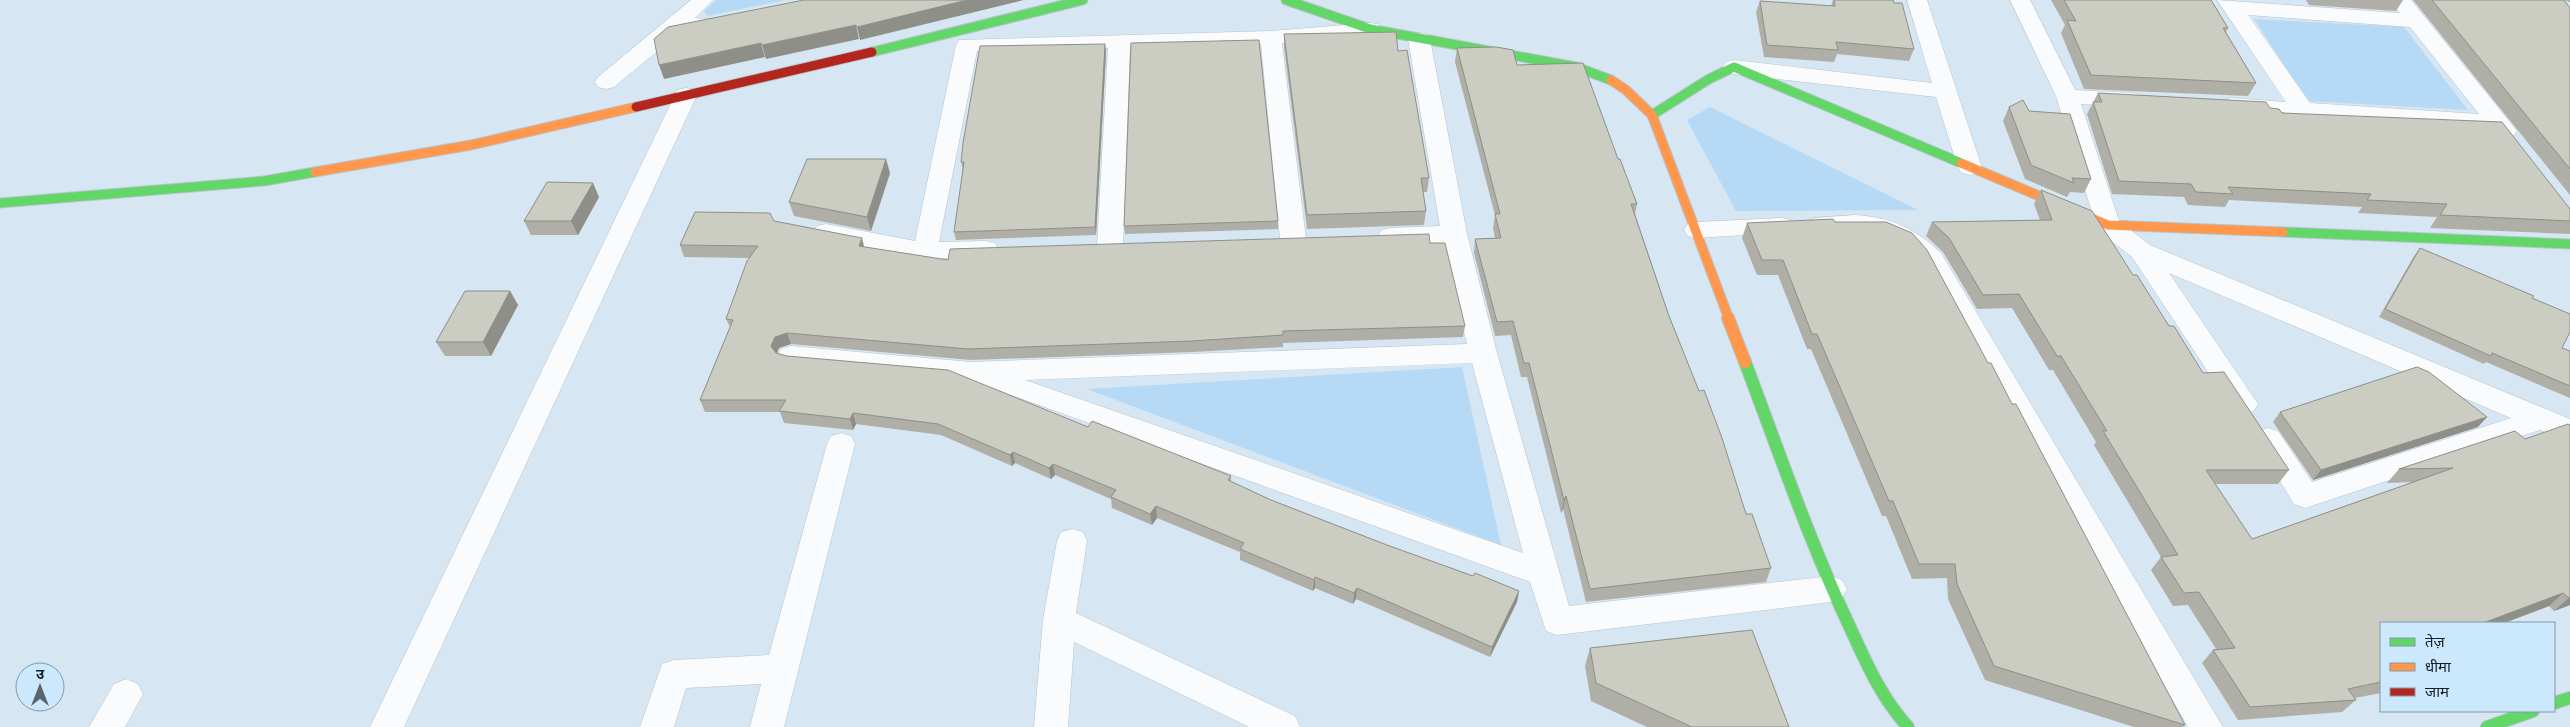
<svg xmlns="http://www.w3.org/2000/svg" width="2570" height="727" font-family="'PT Sans Narrow','Noto Sans Devanagari',sans-serif">
	<rect width="100%" height="100%" fill="#d6e6f2"/>
	<path fill="#b6daf5" d="M716,0h70l-79,16 -3,-5z
		M2254,19l150,8 64,83 -161,-9z
		M1710,107l208,103 -182,1 -49,-91z
		M1462,367l39,178 -414,-156z"/>
	<g fill="none" stroke-linecap="round" stroke-linejoin="round">
		<defs>
			<path id="street" d="M691,0h22l-18,18 14,1 4,4 -4,4 -32,8 -63,52 -8,2 -8,-2 -3,-5 3,-5z
				M1907,0h20l55,168 -4,5 -8,2 -8,-2 -4,-5 -22,-71 -202,-23 -8,-2 -3,-5 3,-5 8,-2 198,23z
				M2010,0h20l45,90 58,3 8,2 3,5 -3,5 -8,2 -52,-3 38,117 31,24 420,174v23l-30,-12 -235,78 -11,-4 -40,-65 4,-8 10,-3 10,3 34,51 199,-64 -342,-145 89,131 -4,7 -10,3 -10,-3 -102,-154 -33,-26 -3,-6 -40,-129z
				M2217,0l183,13 -10,-13h21l106,131 -4,5c-11,3 -15,1 -22,-8l-268,-18 -3,-5 3,-5 8,-2 55,4zM2248,15l162,12 69,87 -169,-11z
				M1370,23l8,1 3,5 -3,5 -96,9 24,196 -4,6 -9,2 -9,-2 -4,-6 -19,-195 -131,3 -7,199 -4,6 -9,2 -9,-2 -4,-6 11,-198 -131,3 -38,191 47,-1 9,2 4,6 -4,6 -9,2 -61,2 -99,-19 -9,-2 -4,-6 4,-6 9,-2 89,17 41,-196 3,-5 312,-9z
				M1419,33l8,1 3,5 37,195 30,119 72,253 262,-30 11,4 5,9 -5,9 -11,4 -274,33 -11,-4 -16,-49 -555,-200 -184,-16 -10,-3 -4,-7 4,-7 10,-3 180,16 496,-18 -24,-101 -52,1 -9,-2 -4,-6 4,-6 9,-2 49,-2 -32,-187 3,-5zM1472,363l51,190 -498,-173z
				M686,88l8,2 3,5 -293,632h-34l305,-632 3,-5z
				M1855,215c36,2 61,14 86,38l282,474h-35l-266,-463c-21,-21 -41,-33 -72,-33 -13,0 -24,2 -36,-1l-3,-6 3,-6z
				M1782,218l9,2 3,6 -3,6 -94,6 -9,-2 -4,-6 4,-6 9,-2z
				M841,433l10,3 4,8 -71,283h-34l11,-43 -75,4 -12,39h-34l22,-63 12,-4 95,-5 58,-211 4,-8z
				M1072,529l11,3 4,9 -11,72 219,103 5,11h-51l-175,-85 -6,85h-34l9,-107 14,-79 4,-9z
				M126,679l12,5 5,10 -18,33h-36l25,-43z"/>
			<path id="fast-far1" d="M1286,0l84,29 206,38 35,13
				M872,52l211,-52
				M1652,115l57,-36 25,-12 227,96
				M0,203l264,-22 51,-9
				M2283,232l287,12"/>
			<path id="fast" d="M1745,362c33,87 63,176 103,261 17,37 32,73 60,104
				M2554,703l16,-5
				M2487,727l46,-16"/>
			<path id="slow-far1" d="M1611,80l15,10 26,25 77,204
				M1961,163l147,62 175,7
				M315,172l156,-27 165,-38"/>
			<path id="slow" d="M1728,318l17,44"/>
			<path id="jam" d="M636,107l236,-55"/>
		</defs>
		<use href="#street" stroke="#b8c4cd" stroke-width="1"/>
		<use href="#fast-far1" stroke="#b8c4cd" stroke-width="11"/>
		<use href="#fast" stroke="#b8c4cd" stroke-width="14"/>
		<use href="#slow-far1" stroke="#b8c4cd" stroke-width="11"/>
		<use href="#slow" stroke="#b8c4cd" stroke-width="14"/>
		<use href="#jam" stroke="#b8c4cd" stroke-width="11"/>
		<use href="#street" fill="#f9fbfd" fill-rule="evenodd"/>
		<use href="#fast-far1" stroke="#63d668" stroke-width="9"/>
		<use href="#fast" stroke="#63d668" stroke-width="12"/>
		<use href="#slow-far1" stroke="#ff974d" stroke-width="9"/>
		<use href="#slow" stroke="#ff974d" stroke-width="12"/>
		<use href="#jam" stroke="#b3261e" stroke-width="9"/>
	</g>
	<path fill="#afafa7" d="M1833,0h60l21,49 -5,12 -72,-7 -3,8 -70,-5 -8,-45 4,-11 71,5z
		M2051,0h160l17,28 -2,4 30,51 -8,13 -164,-7 -23,-56 4,-8z
		M2306,0h97l-7,11 -87,-6z
		M2413,0h157v2l-6,-2 6,8v187z
		M1284,34l114,17 31,127 -2,14h-4l3,19 -2,14 -117,4 -23,-182z
		M1105,44l1,8 -10,183 -140,5 -2,-8 9,-62 -2,-8z
		M1457,48l60,17 101,94 19,45 -2,10 34,102 77,198 25,54 -5,14 -180,20 -23,-93 -2,4 -34,-136h-6l-10,-42 -16,1 -21,-83 1,-14 20,-1 -2,-10 2,-13 -40,-153z
		M2098,93l172,15 300,101v25l-140,-6 7,-11 -79,-4 4,-6 -133,-7 -4,7 -37,-2 -4,-8 -72,-3 -25,-80z
		M2009,107l20,4 62,68 -7,14 -14,-1 -3,5 -42,-18 -22,-58z
		M890,173l-19,58 -77,-15 -5,-14z
		M2041,190l92,85 70,98 86,97 -11,14h-63l37,55 161,-57 -26,1 12,-14 126,-30 45,-14v180l-16,6 -5,-5 -45,17h-123v70l-26,5 1,2 -14,12 -104,8 -36,-57 11,-13 3,-1 -28,-44 -15,1 -22,-36 10,-13 -67,-112 2,-3 -43,-72h-4l-37,-62 -35,1 -34,-57 -17,-16 6,-14 108,-2 -6,-16z
		M599,197l-21,38h-47l-7,-14z
		M1278,221v8l-153,5 -1,-8z
		M1835,222l350,503 -2,2h-49l-149,-47 -37,-81 -1,-21 -35,1 -26,-63h-4l-71,-167h-4l-29,-74h-21l-15,-37 5,-15z
		M1430,243l35,83 -2,11 -180,6v4l-90,5 -222,8 -180,-16 -12,4 -2,6 311,73 143,49v6l40,18 116,45 86,31 46,15 -2,11 -27,55 -134,-58 -3,5 -38,-16 -2,3 -73,-31v-8l-83,-34 -5,7 -40,-17 -1,-9 -56,-24 -4,4 -36,-16 -3,3 -71,-31 -85,-11 -3,6 -69,-7 -4,-11h-75l-5,-12 30,-73 -4,-8 24,-61 -66,-1 -4,-12 184,2 84,13z
		M2420,248l112,50 30,50 8,3v47l-84,-36 -2,2 -105,-47 35,-61z
		M510,291l8,14 -27,51h-46l-9,-14z
		M2280,412l198,15 -165,53 -40,-58z
		M1590,648l199,79h-142l-56,-26 -6,-35z"/>
	<path fill="#8e8f88" d="M967,0h57l-164,40 -3,-13z
		M856,25l3,14 -93,20 -4,-14z
		M761,43l4,14 -101,22 -5,-14z
		M1105,44l1,8 -10,183 -1,-8z
		M886,159l4,14 -19,58 -4,-14z
		M593,183l6,14 -21,38 -7,-14z
		M862,238l3,12 -6,-4z
		M510,291l8,14 -27,51 -8,-14z
		M787,333l4,11 -12,4 -4,9 -4,-11 4,-9z
		M853,413l3,11 -3,6 -3,-11z
		M2487,417l-9,10 -165,53 8,-10z
		M1013,452l2,11 -3,3 -2,-11z
		M1053,464l2,11 -4,4 -2,-11z
		M1566,496l-3,13 -2,4 3,-13z
		M1156,506l1,12 -5,7 -2,-11z
		M1315,577v11l-2,3 1,-11z
		M1357,588l-1,11 -3,5 1,-11z
		M1519,591l-2,11 -27,55 2,-10z
		M2563,593l-14,13 -45,17h-21z
		M2570,597v8l-16,6 15,-13z"/>
	<path fill="#cbccc2" stroke="#8e8f88" d="M804,0h163l-110,27 -1,-2 -94,20 -1,-2 -102,22 -5,-26 14,-12z
		M1834,0h59l1,3h8l12,46 -78,-7 2,8 -71,-5 -7,-44 75,5z
		M2064,0h147l17,28h-5l33,55 -165,-8 -24,-55 9,1z
		M2432,0h132l6,8v161z
		M1396,32l2,19 9,-1 22,128h-8l5,33 -119,4 -23,-181z
		M1259,40l19,181 -154,5 7,-183z
		M1105,44l-10,183 -141,5 10,-70h-3l2,-19 17,-97z
		M1496,47l17,3 4,15 66,-2 35,96h2l17,45h-6l38,112 30,75 5,-1 18,48 24,76h6l19,54 -181,21 -24,-93 -2,4 -35,-137h-5l-11,-42 -16,1 -22,-83 26,-1 -6,-24h5l-43,-166z
		M2098,93l168,9 4,6 9,1 3,4 220,9 68,87v12l-130,-6 7,-11 -80,-4 4,-6 -143,-7 5,7 -37,-2 -5,-8 -72,-3 -26,-79h9z
		M2023,100l6,11 41,3 21,65 -19,-1 2,5 -43,-18 -22,-58z
		M807,159h79l-19,58 -78,-15z
		M547,182l46,1 -22,38h-47z
		M2041,190l51,21 41,64h4l32,51h5l29,47 21,-1 65,98h-83l46,69 201,-71 -54,1 116,-38 10,8 43,-15 2,1v172l-1,1 -6,-5 -80,30h-102v59l-33,7 8,11 -106,7 -37,-57 22,-2 -36,-56 -15,1 -23,-36 17,-2 -75,-124h4l-46,-75h-4l-38,-62 -36,1 -34,-57 -17,-16 120,-2z
		M695,212l75,1 4,8 88,17 -3,8 89,14 2,-11 479,-15 1,9h15l20,83 -182,5v4l-91,6 -224,8 -181,-16 -12,4 -4,9 5,7 11,3 161,14 140,57 4,-6 139,55 -3,4 43,20 116,45 86,31 2,-3 44,18 -27,56 -135,-59 -3,5 -39,-16 -1,3 -74,-31 4,-6 -88,-37 -6,8 -39,-17 5,-7 -63,-26 -4,4 -36,-16 -3,3 -72,-31 -85,-11 -3,6 -71,-8 7,-11h-86l33,-80 -7,-1 21,-58 11,-15 -78,-1z
		M1833,219l2,3h51l26,11 15,17 61,113h3l21,41h4l169,321 -191,-59 -37,-82 -2,-20h-36l-26,-63h-4l-72,-167h-5l-29,-74h-21l-15,-37z
		M2420,248l114,48 -2,2 38,16v18l-8,16 8,3v35l-78,-33 -1,3 -106,-47z
		M465,291h45l-27,51h-47z
		M2417,367l12,5 58,45 -166,53 -41,-58z
		M1752,630l37,97h-97l-96,-44 -6,-35z"/>
	<rect x="2380" y="622" width="175" height="90" fill="#cbe8fd" stroke="#8298a7"/>
	<rect x="2390" y="638" width="25" height="8" fill="#63d668" stroke="#8298a7"/>
	<text x="2425" y="647" font-size="15" fill="#141f26">तेज़</text>
	<rect x="2390" y="663" width="25" height="8" fill="#ff974d" stroke="#8298a7"/>
	<text x="2425" y="672" font-size="15" fill="#141f26">धीमा</text>
	<rect x="2390" y="688" width="25" height="8" fill="#b3261e" stroke="#8298a7"/>
	<text x="2425" y="697" font-size="15" fill="#141f26">जाम</text>
	<g transform="translate(40 687)"><circle r="24" fill="#cbe8fd" stroke="#8298a7"/>
	<path d="M0-4L9 19L0 12L-9 19Z" fill="#58656d"/>
	<text y="-8" font-size="14" font-weight="bold" text-anchor="middle" fill="#141f26">उ</text>
	</g>
</svg>
